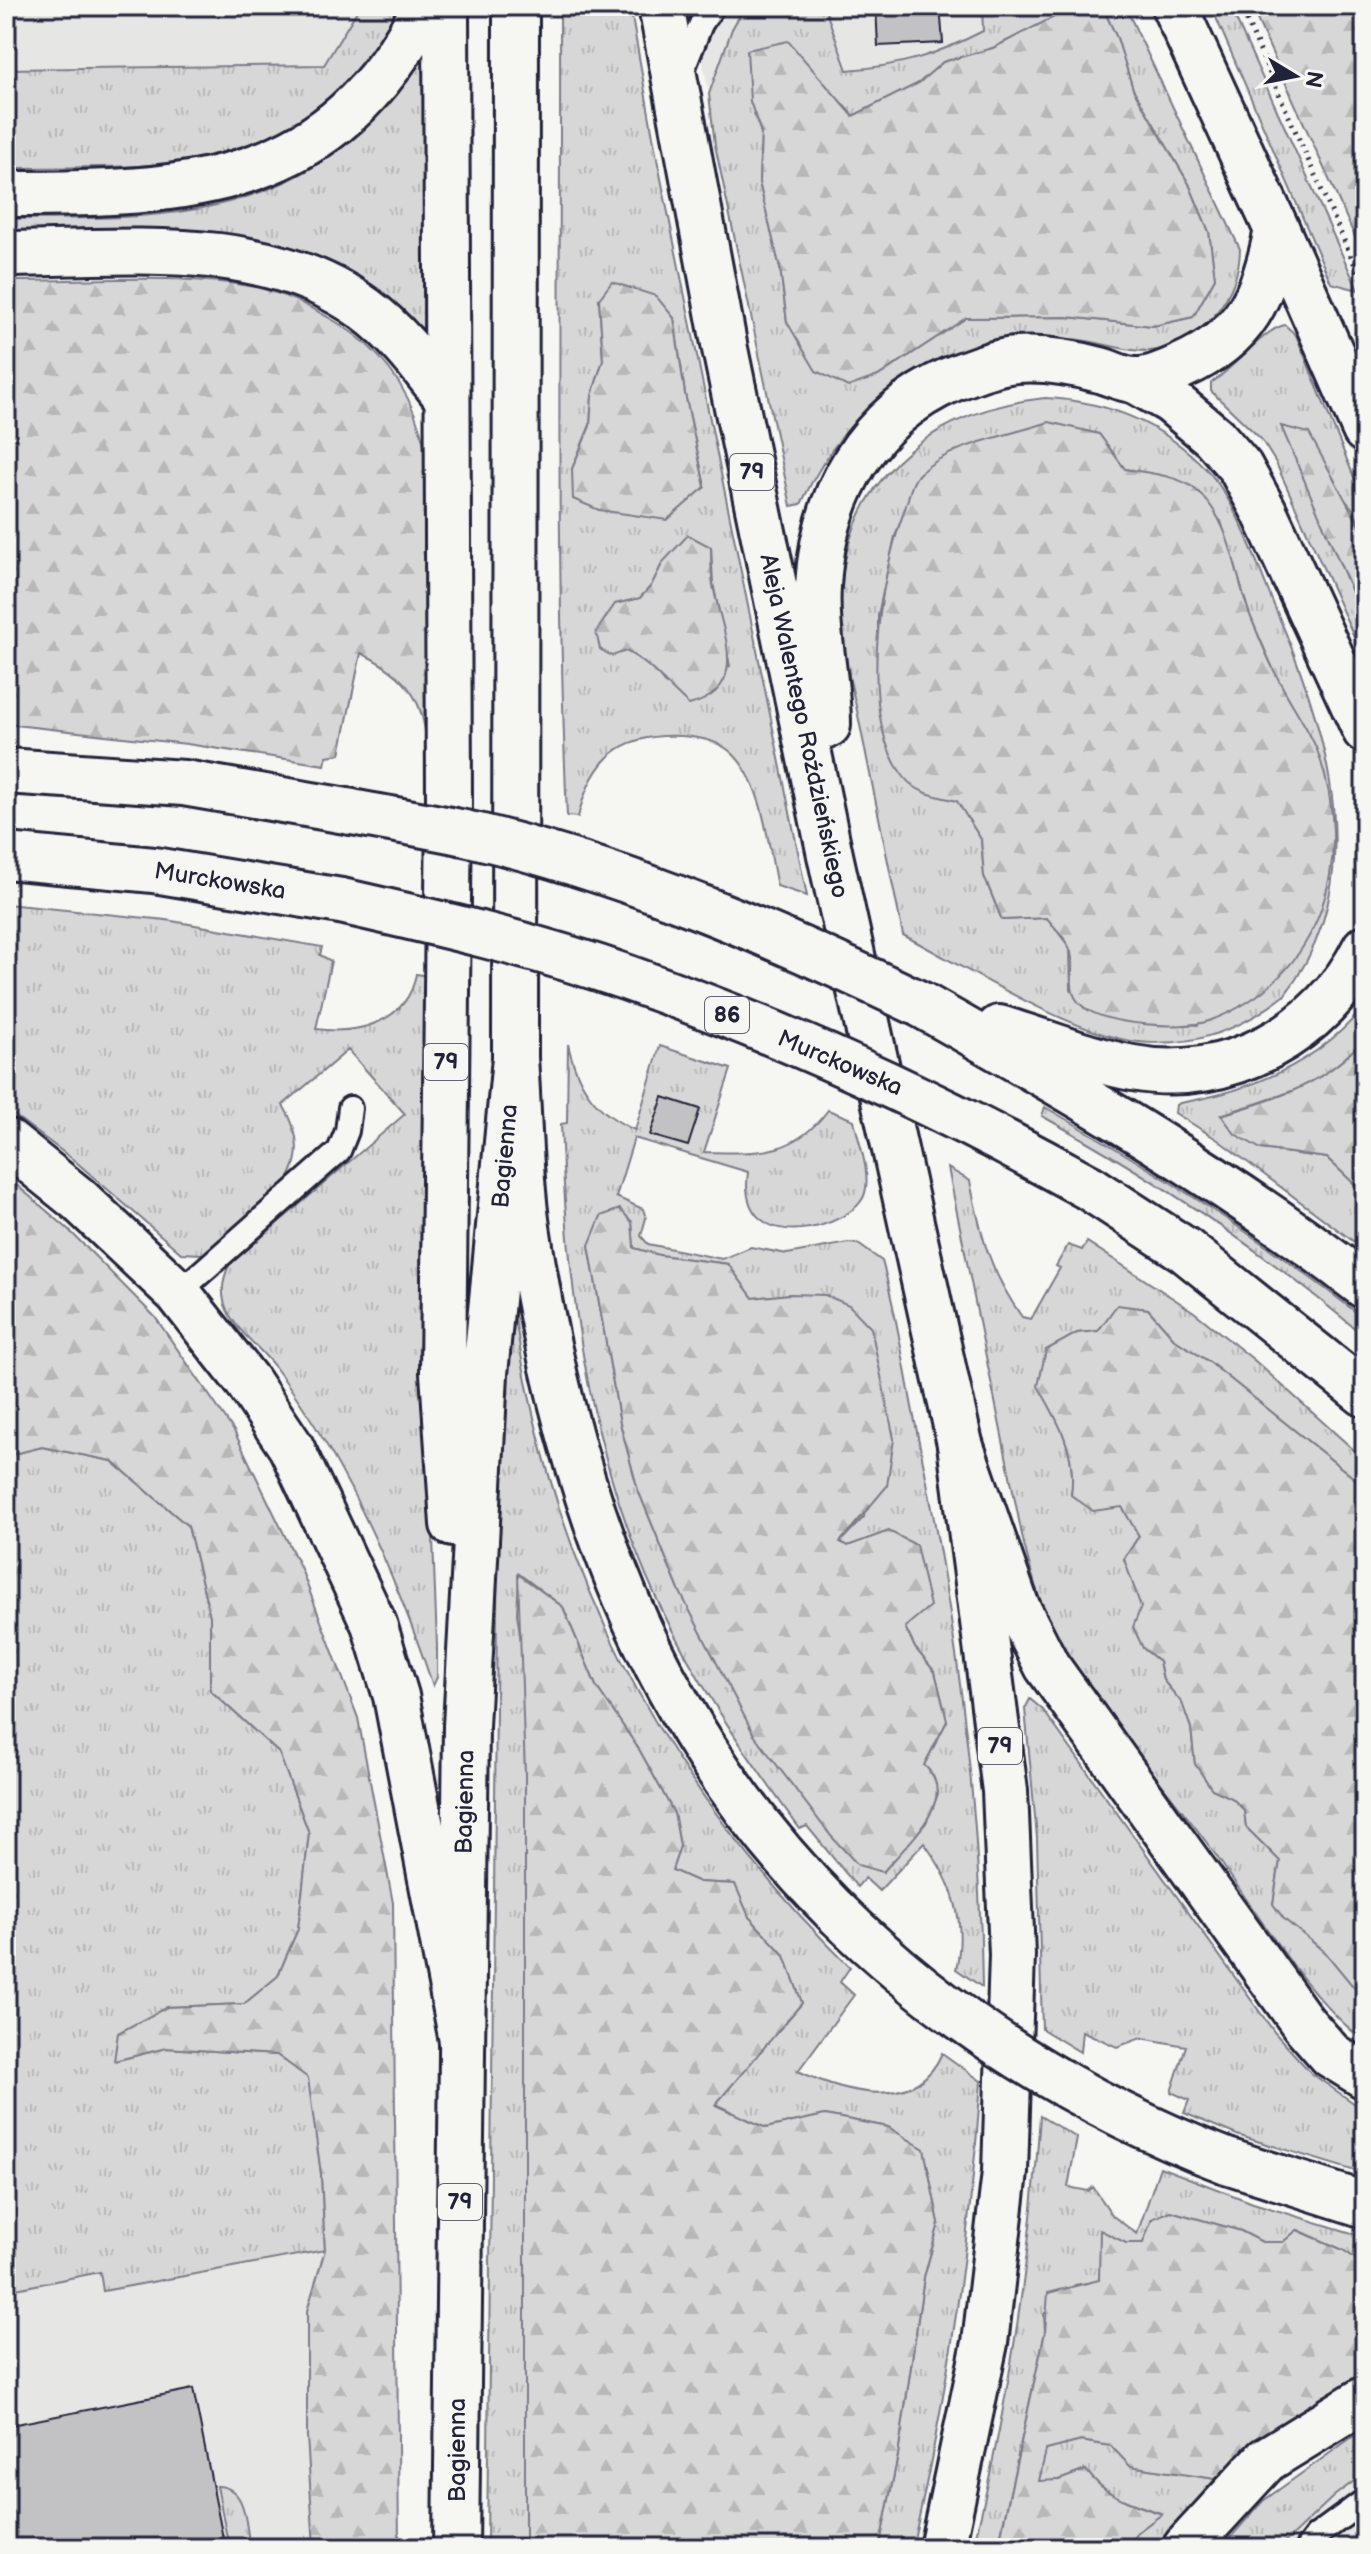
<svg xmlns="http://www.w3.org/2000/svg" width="1371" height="2554" font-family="'Balsamiq Sans',sans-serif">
	<defs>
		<pattern id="grass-tufts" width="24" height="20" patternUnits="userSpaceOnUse" patternTransform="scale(2)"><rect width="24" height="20" fill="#d7d7d7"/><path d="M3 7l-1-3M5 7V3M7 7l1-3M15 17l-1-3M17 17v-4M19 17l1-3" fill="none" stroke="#b8b8b9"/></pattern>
		<pattern id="forest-firs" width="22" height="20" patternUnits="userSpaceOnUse" patternTransform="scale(2)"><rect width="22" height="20" fill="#d7d7d7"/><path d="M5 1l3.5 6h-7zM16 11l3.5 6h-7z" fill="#b8b8b9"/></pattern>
	</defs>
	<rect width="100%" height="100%" fill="#f6f6f2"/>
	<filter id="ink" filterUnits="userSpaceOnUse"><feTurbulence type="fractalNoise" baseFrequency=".0125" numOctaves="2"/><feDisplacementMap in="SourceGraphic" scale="16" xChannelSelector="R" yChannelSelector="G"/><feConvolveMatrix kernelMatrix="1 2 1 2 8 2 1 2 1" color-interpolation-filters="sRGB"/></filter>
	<g filter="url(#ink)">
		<path fill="#e6e6e4" d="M6,6h354l-36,59 -318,4z
			M692,6h53l-13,23 -23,65z
			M824,6h158l1,25 -45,23 -44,13 -48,3z
			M6,2237l319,13 -18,61v125l7,112h-308z
			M1365,2473v75h-86l55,-52z"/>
		<path fill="url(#grass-tufts)" stroke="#7c7c89" stroke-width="2" fill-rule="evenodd" d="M360,6h43c-102,175 -217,160 -397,162v-99l318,-4z
			M560,6h70l27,153 150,737 -30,-10c-9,-41 -13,-101 -44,-132 -13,-13 -35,-17 -52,-18 -61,-3 -89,23 -103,81l-11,-1c-12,-270 -6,-540 -7,-810zM599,299l75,20 11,75 20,93 -38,33 -95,-51 18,-44 2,-29 11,-36zM711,547l2,36 17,83 -64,19 -18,-23 -22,-11 14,-53 11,-12 12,-24z
			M745,6h79l23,64c54,-4 87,-14 136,-39l-1,-25h105l-17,3 -77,39 -50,14 -24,21 -66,33 -31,-34 -72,19 11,32 -2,49 21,86 7,54 91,54 88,-58 101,-1 86,9 40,-9 22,-39 -6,-46 -20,-48 -56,-95 -16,-51 -15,-32h23l115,243c-1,46 -36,92 -83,101 -28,5 -61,-11 -90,-11 -124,-3 -214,53 -266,165l-10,2 -76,-361 -6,-51 23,-65z
			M1211,6h19l128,284 -27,-7z
			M418,61l8,3 1,10 -4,255 -75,-57 -79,-31 -49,-6 -214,-4v-12c120,-1 248,5 344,-79 27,-23 47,-51 68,-79z
			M1285,325l11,10 69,169v32l-12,-27 -71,-82 83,195v39l-89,-198 -15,-24 -50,-48v-8c21,-13 54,-55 74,-58z
			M1045,398c63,3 117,25 161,71 32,33 52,99 70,141 55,127 95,274 8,386 -43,34 -89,51 -145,46 -64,-6 -176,-76 -236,-107 -15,-70 -29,-140 -43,-210 -7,-36 -20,-77 -20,-114 0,-127 85,-200 205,-213zM1099,434l26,35 34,6 62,46 29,95 28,64 -80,345 -77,-5 -37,-12 -13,-18 -1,-42 -23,-30 -45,2 -18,-44 -3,-37 -24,-38 -71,-58 -8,-60v-68l17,-79 23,-61 37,-24 43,-11z
			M6,904l160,16 156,27 -2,8 11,6 -15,68c42,6 92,-7 100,-55l13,2v454l8,216v31l-4,9c-37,-110 -86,-222 -155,-315 -26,-36 -72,-56 -49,-106l176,-151 -57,-64 -65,55c43,70 -22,102 -68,145l-12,4 -22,-1 -106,-92 -69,-52z
			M1365,1005c0,9 2,23 0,31 -12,43 -107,66 -144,79l40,34 66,9 38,36v56l-147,-110 -43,-27 1,-8 4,-2c71,-12 139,-40 185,-98z
			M568,1044c9,41 27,69 67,86l25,-84 71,23 -27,83c54,1 89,5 124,-42l26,10c4,21 17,52 11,73 -10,36 -130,68 -117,-21l-114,-34 -18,59 27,12 3,9 -5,18 7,8 74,15 29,-12 36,7 61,-11 10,1 24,17c15,52 22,108 33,161 39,187 65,373 67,565l-26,-18c11,-48 -3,-87 -32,-126l-45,48 -14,-13 -8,9 -50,-61 -7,3c-47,-64 -91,-128 -128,-199 -81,-156 -105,-332 -111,-506l6,-1zM632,1222l2,26 25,7 69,9 25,34 37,-4 81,35 13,66 -20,122 -24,25 8,4 41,-15 15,95 11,22 20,24 12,49 -23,44 14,29 -12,29 -43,49 -204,-282 -41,-100 -18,-67 -31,-178z
			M1045,1107c112,64 219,133 320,212v18c-99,-85 -209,-158 -323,-221z
			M948,1168l22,13c11,55 19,89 52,136l9,2 29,-51 -4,-2 12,-21 14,5 5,-8 107,70 60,48 111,100v27l-157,-126 -33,-21 -27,-31 -31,-3 -19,25 -21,2 -38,53c20,36 38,67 32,109l51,11 17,30 -15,23 18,48 1,41 16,13 4,19 19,22 9,26 4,36 17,25 20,9 12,12 2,17 34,34 -7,43c18,24 88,71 92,100 2,12 0,26 0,38 -65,-52 -109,-133 -158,-199 -51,-69 -112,-135 -153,-211 -15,-29 -23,-60 -31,-92z
			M512,1295c34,267 146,484 338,672l-10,15 14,13 -56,76c46,21 118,43 144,-18l39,28c-11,158 -33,313 -69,467h-33l19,-93 26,-178 15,-54 -15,-73 -36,-23 -63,-12 -59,13 -51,-24 87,-101 -17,-47 -36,-39 -15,-33 -35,-2 -27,-12 8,-24 -6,-33 -34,-62 -44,-65 -33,-79 -44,-33 -2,40 6,39 2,120v775h-38l11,-1028z
			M42,1447l70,14 76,65 22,90v74l69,63 30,80 -11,96 -20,47 -34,28 -77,3 -52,54 51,-13 111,7 32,23 12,96 4,76 -222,41 -3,-19 -94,19v-835z
			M1030,1699l13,11 232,323 36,40 54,38v63l-128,-39 -53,-22 5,-13 -18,-8 15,-46 -45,-8 -24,9 -35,-16 -2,21 -38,-23 -5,-191 -12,-129z
			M1040,2116l37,22 -9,49 20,4 5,-4 20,29 24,18 23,-67 93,36 112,34v56l-4,-30 -18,-13 -45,-20 -15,12h-21l-21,-11 -71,-20 -18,8 -9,24h-17l-25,17 -2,21 -24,4 -31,29 1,18 -45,206 4,10h-31c35,-142 57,-287 67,-432z
			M1365,2428v45l-31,23 -55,52h-58l42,-47z
			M1081,2441l30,5 20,20 84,13 -59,69h-27l9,-16 23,-19c-29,-9 -57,-17 -75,-43l-27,10 -21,2 8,-32z
			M217,2486c31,1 28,38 33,62h-21z"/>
		<path fill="url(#forest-firs)" stroke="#7c7c89" stroke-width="2" d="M1087,6h15l15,32 16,51 56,95 20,48 6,46 -22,39 -40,9 -86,-9 -101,1 -88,58 -30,11 -32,-16 -29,-49 -7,-54 -21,-86 2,-49 -11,-32 -3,-51 41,-9 65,75 66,-33 24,-21 50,-14 77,-39z
			M1251,6h114v253z
			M6,281c75,0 177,-8 249,6 29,6 58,21 83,36 102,64 94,165 96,271 1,62 2,125 3,188l-10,-2c1,-64 -4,-97 -66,-127l-21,101 -13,2 -2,9 -138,-21 -181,-20z
			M612,282l44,14 18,22 11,76 20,93 -38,33 -68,-10 -26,-11 -1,-30 18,-43 2,-30 11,-36 -4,-61z
			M1049,422l50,12 26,35c21,4 53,6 70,20 38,31 39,88 57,131 9,22 18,45 30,66 11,21 26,42 35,64 40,108 6,229 -108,271 -26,9 -101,4 -124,-13 -24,-16 -6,-41 -16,-61 -4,-10 -15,-20 -22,-29l-45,2 -18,-44 -3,-37 -24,-38c-20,-5 -40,-7 -53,-24 -47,-60 -25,-199 0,-265 4,-11 7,-31 16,-39 33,-30 88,-37 129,-51z
			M1281,426l28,7 56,103v86z
			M688,535l23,12c0,13 0,26 2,38 8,46 40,103 -24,120 -22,-19 -38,-41 -63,-54l-14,5 -12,-7 -4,-17 19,-28 25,-6 11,-12 12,-24z
			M1365,1037v157l-38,-36 -66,-9 -26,-15 -14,-19c56,-16 106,-31 144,-78z
			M6,1176l62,53 87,88 79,114 67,138 57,149 35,185 6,645h-85l-7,-112v-125l18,-61 -4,-76 -13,-96 -31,-23 -111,-7 -52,13 4,-28 49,-26 77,-3 34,-28 20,-47 11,-96 -30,-80 -69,-63v-74l-22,-90 -76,-65 -70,-14 -36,9z
			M620,1209l12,13 2,26 25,7 69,9 25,34 37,-4 35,1 24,10 22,23 23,111 -7,47 -47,56 8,4 41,-15 27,14 14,61 -25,21 10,21 20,24 12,49 -23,44c38,33 -19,81 -41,107l-25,-7 -27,-29 -77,-101 -75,-145 -41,-100 -18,-67 -31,-178 12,-29z
			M1117,1305l31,4 27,31 33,21 157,126v514l-40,-49 -41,-33 -11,-15 7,-43 -34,-34 -2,-17 -12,-12 -20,-9 -17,-25 -4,-36 -9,-25 -19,-23 -4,-19 -16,-13 -10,-21 8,-20 -17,-48 15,-23 -17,-29 -29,4 -22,-16c6,-42 -12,-73 -33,-109l8,-36 31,-17 21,-2z
			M518,1574l45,33 33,79 44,65 34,62 6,33 -8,24 27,12 36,2 14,33 36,39 17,47 -87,102 51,23 59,-13 63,12 36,22 15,74 -15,54 -26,178 -19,93h-354v-775z
			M1170,2211l71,20 21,11h21l14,-12 46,20 19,13 3,109 -94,59 -56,48 -85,-13 -19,-20 -30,-5 -35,9 -7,31 20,-1 27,-10c18,26 46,34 76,44l-24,18 -9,16h-125l-4,-9 45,-207 3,-39 51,-13 1,-50 26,13h17l9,-24z"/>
		<path fill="#c2c2c4" stroke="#22223b" stroke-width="2" d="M876,6h64l3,37 -65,3z
			M663,1097l37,12 -12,37 -38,-11z
			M193,2389l32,159h-219v-122z"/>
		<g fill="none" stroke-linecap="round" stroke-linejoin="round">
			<defs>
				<path id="service" d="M680,77l21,-53 12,-18
					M178,1293l161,-142 8,-20 3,-23
					M1307,2548l9,-12 49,-36"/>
				<path id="primary" d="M446,6l3,797 -6,570 10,151
					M661,6l64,343 105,506 130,589 45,347 7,164 -7,217 -20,171 -43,205
					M828,725c0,-47 -13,-93 -10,-139 5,-92 49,-170 134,-207 20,-8 42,-17 64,-19 27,-2 58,3 84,10 11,3 24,10 35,10 15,1 33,-8 47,-14 65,-29 81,-69 95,-136l-103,-224
					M456,2548l10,-822 19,-352 30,-316 1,-1052"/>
				<path id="trunk" d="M6,194c183,0 328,-4 419,-188
					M1277,230l88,200
					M6,254c118,-1 258,-19 359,55 33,24 57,57 82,89
					M1136,381l35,20 43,36 26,30 24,44 101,219
					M6,771l178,12 168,29
					M6,856l148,14 187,31
					M920,1004c154,87 305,174 445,282
					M999,1028c44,13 89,32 134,40 95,18 190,-35 232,-120
					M515,1058c4,56 4,114 12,169 38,258 119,496 308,684
					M6,1141l72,58 100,94 69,88 44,66 83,177 22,72 66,345
					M1090,1188l95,62 180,144
					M960,1444l56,161 31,61 256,357 28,32 34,21
					M1227,2161l138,44
					M1185,2548l81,-88 99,-61"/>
			</defs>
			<use href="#service" stroke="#22223b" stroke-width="28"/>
			<use href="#primary" stroke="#22223b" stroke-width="50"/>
			<use href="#trunk" stroke="#22223b" stroke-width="50"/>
			<path stroke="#22223b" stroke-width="5" stroke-dasharray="2 6" stroke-linecap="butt" d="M1240,6l125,282"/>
			<use href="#service" stroke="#f6f6f2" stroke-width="22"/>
			<use href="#primary" stroke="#f6f6f2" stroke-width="44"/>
			<use href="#trunk" stroke="#f6f6f2" stroke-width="44"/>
			<defs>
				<path id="trunk-bridge" d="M352,812c42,8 84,14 126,24 153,37 300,100 442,168
					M341,901c97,22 193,44 287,77 160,56 313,127 462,210
					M835,1911c111,110 246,194 392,250"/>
			</defs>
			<use href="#trunk-bridge" stroke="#22223b" stroke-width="50" stroke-linecap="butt"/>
			<use href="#trunk-bridge" stroke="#f6f6f2" stroke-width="44"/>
		</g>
	</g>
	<g text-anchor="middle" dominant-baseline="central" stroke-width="7" stroke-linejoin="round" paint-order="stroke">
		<g fill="#f6f6f2" stroke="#626272" stroke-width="2">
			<rect x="730" y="454" width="44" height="36" rx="6"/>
			<rect x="705" y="997" width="44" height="36" rx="6"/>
			<rect x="424" y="1044" width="44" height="36" rx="6"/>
			<rect x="978" y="1728" width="44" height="36" rx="6"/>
			<rect x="438" y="2184" width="44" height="36" rx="6"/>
		</g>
		<g font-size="22" font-weight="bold" fill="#22223b">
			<text x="752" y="472">79</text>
			<text x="727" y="1015">86</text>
			<text x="446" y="1062">79</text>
			<text x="1000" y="1746">79</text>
			<text x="460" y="2202">79</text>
		</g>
		<g font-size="24" fill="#22223b" stroke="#f6f6f2">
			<text transform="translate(804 726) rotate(78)">Aleja Walentego Roździeńskiego</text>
			<text transform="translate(220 881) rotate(9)">Murckowska</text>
			<text transform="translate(840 1063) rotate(23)">Murckowska</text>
			<text transform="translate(505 1156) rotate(-85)">Bagienna</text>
			<text transform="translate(465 1802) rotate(-89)">Bagienna</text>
			<text transform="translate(457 2450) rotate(-90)">Bagienna</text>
		</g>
	</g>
	<rect width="1371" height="2554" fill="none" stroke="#f6f6f2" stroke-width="32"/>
	<rect x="16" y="16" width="1339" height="2522" fill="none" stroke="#22223b" stroke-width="3" filter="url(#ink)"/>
	<g transform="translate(1295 76) rotate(100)" stroke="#f6f6f2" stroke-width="6" paint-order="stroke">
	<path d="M0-6L14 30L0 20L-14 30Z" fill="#22223b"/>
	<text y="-12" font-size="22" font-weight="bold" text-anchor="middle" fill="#22223b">N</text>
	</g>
</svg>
